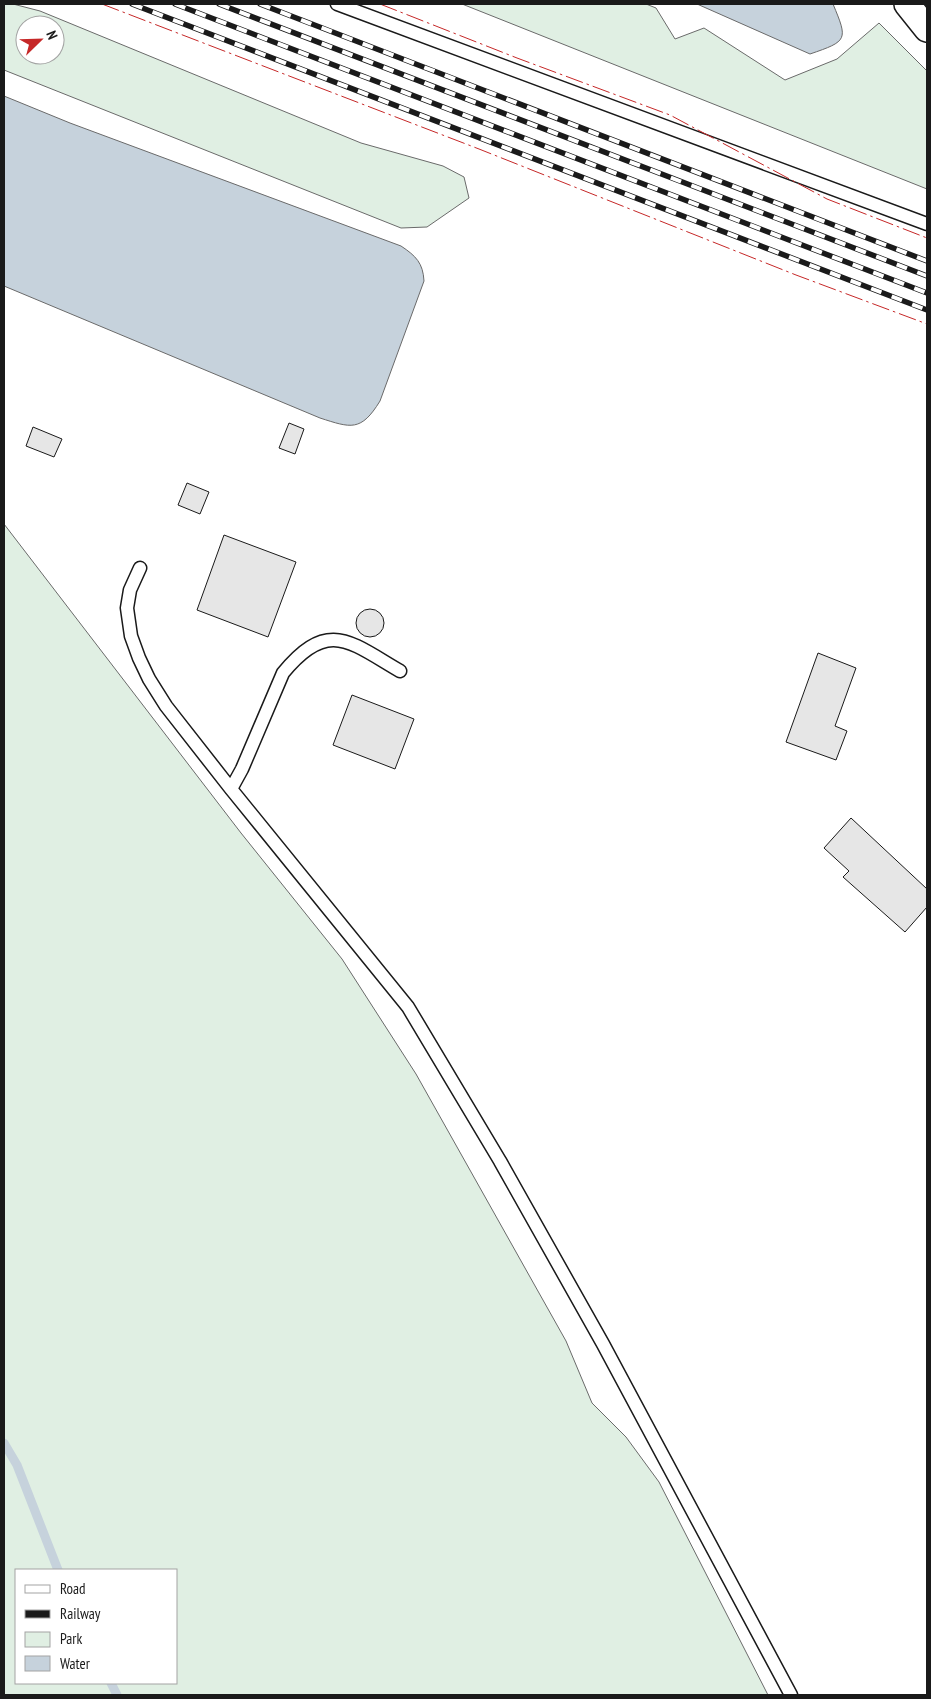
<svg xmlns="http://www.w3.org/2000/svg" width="931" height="1699" font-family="'PT Sans Narrow',sans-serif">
	<rect width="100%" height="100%" fill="#fff"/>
	<path fill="#e0efe3" stroke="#6a6a6a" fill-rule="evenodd" d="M4,4h9l27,7 321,132 82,23 21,11 5,21 -42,29 -26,1 -397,-158zM25,25h30v30h-30z
		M462,4h184l10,4 19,31 29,-11 81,52 52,-21 42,-36 48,48v118z
		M4,524l237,309 101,126 74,115 150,267 26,62 34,34 33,45 109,213h-764zM16,1570h160v113h-160z"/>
	<path fill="#c6d2dc" stroke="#6a6a6a" d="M697,4h136c15,36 15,37 -23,50z
		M4,96l66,27 331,123c15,10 22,17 23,35l-44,120c-19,31 -29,27 -60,17l-316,-132z"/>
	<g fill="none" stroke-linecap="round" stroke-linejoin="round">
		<path stroke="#c6d2dc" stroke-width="9" d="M4,1443l13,22 41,105
			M111,1683l6,12"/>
	</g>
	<path fill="#e6e6e6" stroke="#1a1a1a" d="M289,423l15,6 -9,25 -16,-6z
		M33,427l29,12 -8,18 -28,-11z
		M187,483l22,9 -9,22 -22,-9z
		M224,535l72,27 -28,75 -71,-27z
		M356 623a14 14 0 1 1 28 0a14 14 0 1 1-28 0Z
		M818,653l38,15 -21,58 12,5 -11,29 -50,-18z
		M352,695l62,24 -19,50 -62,-24z
		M851,818l76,71v18l-22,25 -62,-55 6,-6 -25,-23z"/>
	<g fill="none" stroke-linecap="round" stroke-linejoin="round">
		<defs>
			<path id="service" d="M337,4l590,220
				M140,568l-10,22 -3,18 4,28 8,22 10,21 17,27 65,83 177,218 92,154 103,183 188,351
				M231,789l11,-20 41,-96c45,-55 67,-31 117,-2"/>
			<path id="minor" d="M907,4l20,25"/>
		</defs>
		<use href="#service" stroke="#1a1a1a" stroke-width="15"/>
		<use href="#minor" stroke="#1a1a1a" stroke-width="28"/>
		<use href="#service" stroke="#fff" stroke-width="12"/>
		<use href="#minor" stroke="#fff" stroke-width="25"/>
		<defs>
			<path id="rail" d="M132,4l795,306
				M175,4l752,289
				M219,4l708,272
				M260,4l667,257"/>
		</defs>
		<use href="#rail" stroke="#1a1a1a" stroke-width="5.5"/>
		<use href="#rail" stroke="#fff" stroke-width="4" stroke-dasharray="11" stroke-linecap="butt"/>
		<path stroke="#c62828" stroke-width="1" stroke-dasharray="18 4 2.5 4" stroke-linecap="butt" d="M102,4l377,145 317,126 131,49
			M380,4l137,54 153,57 157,84 100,39"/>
	</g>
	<rect width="931" height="1699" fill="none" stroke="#1a1a1a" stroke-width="10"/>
	<rect x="15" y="1569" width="162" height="115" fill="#ffffff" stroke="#a3a3a3"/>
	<rect x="25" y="1585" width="25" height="8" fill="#ffffff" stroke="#a3a3a3"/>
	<text x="60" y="1594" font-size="15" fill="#1a1a1a">Road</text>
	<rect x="25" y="1610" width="25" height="8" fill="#1a1a1a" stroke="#a3a3a3"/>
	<text x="60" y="1619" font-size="15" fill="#1a1a1a">Railway</text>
	<rect x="25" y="1632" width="25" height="15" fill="#e0efe3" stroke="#a3a3a3"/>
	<text x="60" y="1644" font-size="15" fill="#1a1a1a">Park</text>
	<rect x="25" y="1656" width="25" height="15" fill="#c6d2dc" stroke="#a3a3a3"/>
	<text x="60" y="1669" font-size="15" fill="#1a1a1a">Water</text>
	<g transform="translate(40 40) rotate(67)"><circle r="24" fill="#ffffff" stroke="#a3a3a3"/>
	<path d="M0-4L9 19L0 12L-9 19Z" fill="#c62828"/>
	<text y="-8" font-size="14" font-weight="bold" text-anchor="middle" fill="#1a1a1a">N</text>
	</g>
</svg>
